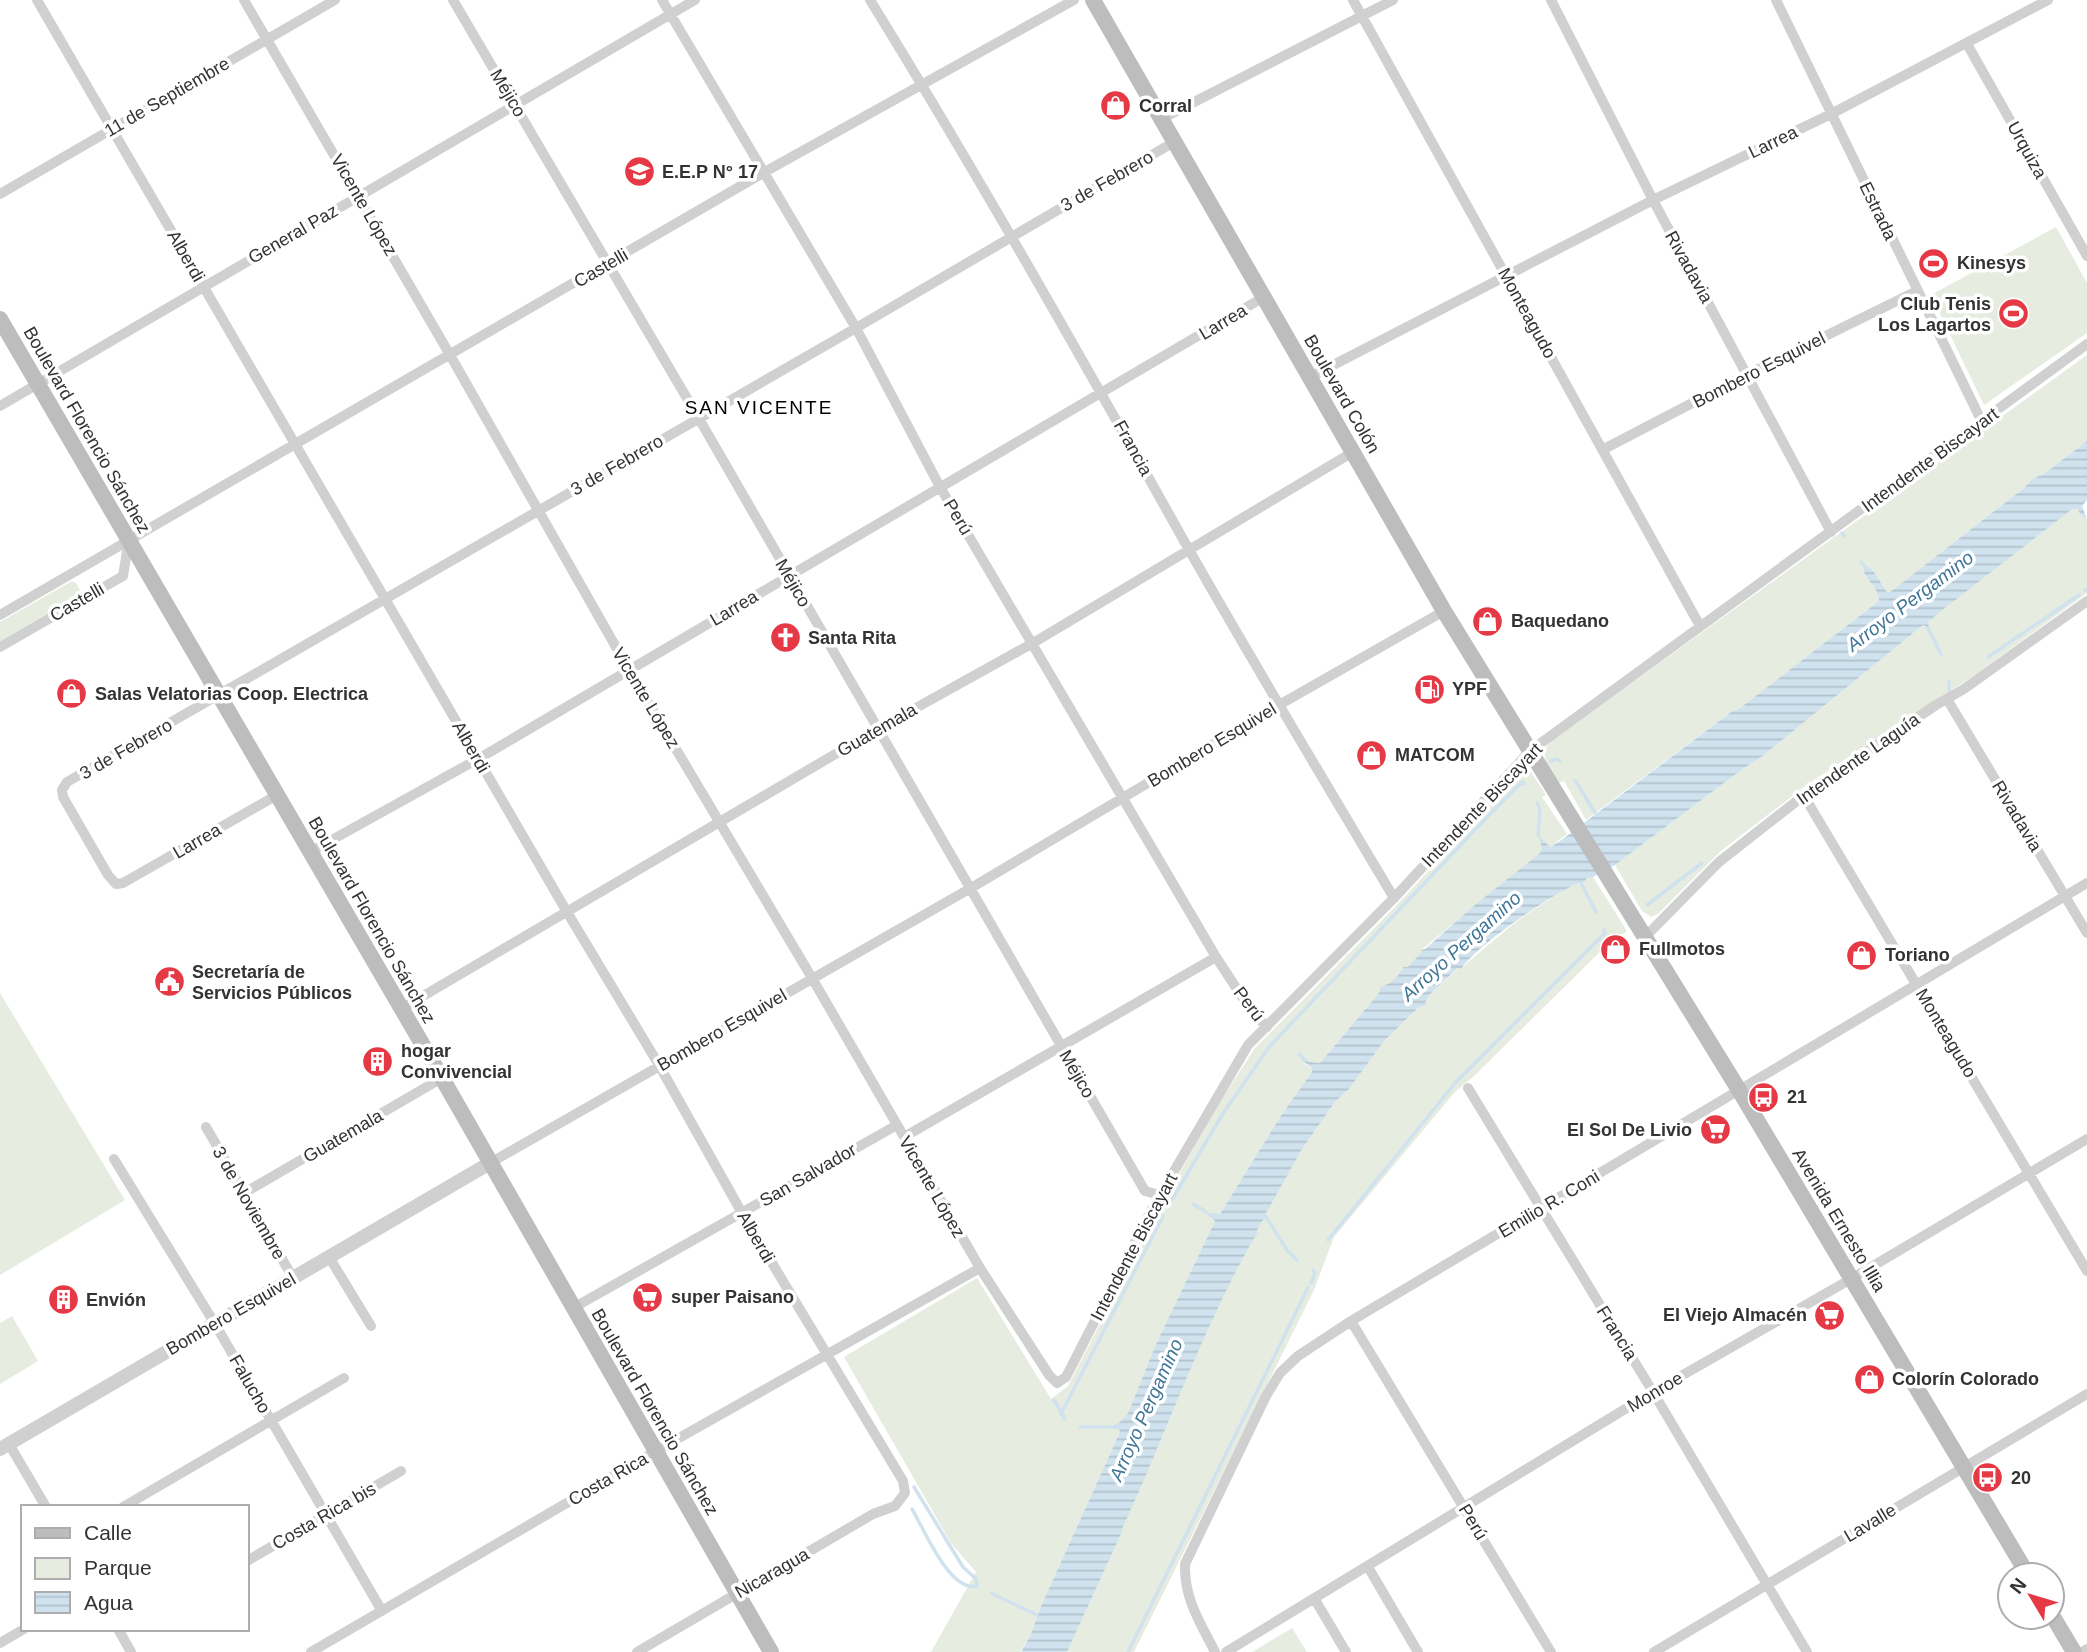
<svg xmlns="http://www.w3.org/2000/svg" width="2087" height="1652" font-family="Helvetica,sans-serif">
	<defs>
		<pattern id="water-rules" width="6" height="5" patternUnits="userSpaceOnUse" patternTransform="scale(1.75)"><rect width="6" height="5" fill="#cfe2ee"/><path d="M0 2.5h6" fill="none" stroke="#b2c2cd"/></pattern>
	</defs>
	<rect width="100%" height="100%" fill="#fff"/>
	<path fill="#e6ecdf" d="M2056,227l31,56v50l-103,72 -53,-110z
		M2087,355v86l-42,32 -14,7 -7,8 -134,104h-3l-15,-23 -5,-3 -4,2c3,13 16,19 16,33l-139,107 -9,4 -145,108 -22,-39 -6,2c-7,-13 -21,-28 -8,-41z
		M2078,509l9,10v74l-115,84 -160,104 -90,69 -64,64 -7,3 -9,-6 -27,-46 125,-94 24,-16 159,-130 4,1 1,-4 13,-12 130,-100z
		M72,581l4,2 4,7 -4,7 -76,44v-19z
		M1522,771l9,1 15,23 -4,2 25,37 -17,13 -3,-1 -5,2 -2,5 -119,97 1,3 -14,14h-5c-2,9 -14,18 -23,20l-1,6 -59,70h-17l9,5 1,4 -33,45 -60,97h-14l9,7 -59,123 -28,69 -9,10 1,9 -79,174 -10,28 -11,18h-89l45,-80 -25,-29 -107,-186 133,-79 74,121 17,-13 91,-177 61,-107 35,-54 140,-141z
		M1587,877h6l34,54 -17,11 -136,134 -19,16 -121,145 -20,53 -180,362h-67l55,-120 -1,-3 93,-216 64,-124 24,-40 33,-47 14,-13 35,-48 35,-34h3l6,-11 31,-28h2l56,-47 48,-32 17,-7z
		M0,993l125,207 -125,75z
		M12,1316l26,45 -38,23v-61z
		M1292,1628l15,24h-55z"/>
	<path fill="url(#water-rules)" d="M2087,441v59l-5,6 5,13 -7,-5 -2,-5 -7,1 -130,101 -13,11 1,6 -6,-3 -159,130 -24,16 -125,94 -22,12 -6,1 -6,7 -2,-2c-26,10 -103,63 -118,86l-3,-1 -30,28 -4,10 -5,1 -35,34 -35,48 -14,13 -33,47 -36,64 1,4 -5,4 -6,11 2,3 -4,3c-53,93 -87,194 -132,291v3l-55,120h-46l10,-18 10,-28 79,-174 -1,-3h-6v-4l6,-2 9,-10 28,-69 59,-123 -10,-8 15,1 60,-97 32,-45v-4l-11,-8 3,-3 6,5 10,1 59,-70 1,-6c9,-2 20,-11 23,-20h5l13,-14v-3l4,-1 51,-45 64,-51 2,-5 -4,-13 12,12 10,-6 171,-129 9,-4 139,-107c0,-14 -13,-20 -16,-32l4,-3 5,3 15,23h3l134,-104 7,-8 14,-7z"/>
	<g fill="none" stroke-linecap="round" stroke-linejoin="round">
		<path stroke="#cfe2ee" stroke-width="3.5" d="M1842,533l2,3
			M1861,562l4,5
			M2085,590l2,-1
			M1928,628l13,26
			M1988,657l91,-62
			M1949,681v9
			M1551,761l4,-2 5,2
			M1575,780l20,33
			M1537,803l3,6 -2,26
			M1582,885l14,27
			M1647,905l55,-42
			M1299,1054l4,4
			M1193,1204l13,8
			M1169,1205l53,-90 47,-68 222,-234 31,-31 2,2
			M1266,1217l21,33 10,10
			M1328,1240l128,-158 149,-149 -1,-3
			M1311,1283l4,-10 -2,-3
			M1054,1400l11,19
			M1061,1414l102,-198
			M1080,1427h32
			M912,1509c12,20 38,84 65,77l-1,-7 -13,-12 -49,-80
			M991,1593l46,22
			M1128,1652l180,-364"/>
		<path stroke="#d0d0d0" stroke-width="10" d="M37,0l530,912 92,153 83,148 161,268 2,12 -10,13 -22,8 -236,138
			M244,0l206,355 179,315 183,308 168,290 69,107 8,8 9,-6 87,-170 95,-162 146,-147 136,-147 557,-407
			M453,0l245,417 447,774 14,4
			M662,0l194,328 84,159 276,470 34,52 17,18
			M870,0c111,180 215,364 318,548 67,118 137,234 206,350
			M1353,0l347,626
			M1551,0l102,200 178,332
			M1776,0l206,422
			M1967,44l120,212
			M1161,119l232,-119
			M0,194l335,-194
			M1310,377l343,-177 178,-86 217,-114
			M0,406l695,-406
			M1602,450l146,-76 169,-83
			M0,615l763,-442 311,-173
			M0,647l123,-71 6,-37
			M1947,699l140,234
			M277,795l-154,88 -7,1 -8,-9 -45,-78 -1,-7 5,-8 789,-454 318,-186
			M1804,796l283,475
			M310,852l168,-93 786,-462
			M1645,937l74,-75 97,-76 120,-81 28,-16 123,-88
			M401,1009l477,-280 155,-86 320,-191
			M1468,1088l185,304 154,260
			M206,1127l87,151
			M904,1137l312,-180
			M114,1159l101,165 167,287
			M490,1163l481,-275 308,-183 165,-94
			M244,1193l198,-115
			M329,1257l42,69
			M573,1308l324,-183
			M1351,1321l200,331
			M9,1444l37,63
			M123,1507l221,-129
			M247,1561l154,-90
			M1368,1567l50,85
			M1314,1598l32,54
			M118,1629l13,23
			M0,1643l24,-14
			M311,1652l345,-201 324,-183
			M1215,1652c-15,-30 -31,-53 -30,-88l81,-168 14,-23 18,-17 53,-35 736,-438
			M1226,1652l427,-260 198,-113 236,-140
			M1654,1652l433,-258
			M2082,1652l5,-3"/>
		<path stroke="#d0d0d0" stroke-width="14" d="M0,1449l490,-286"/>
		<path stroke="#bdbdbd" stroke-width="16" d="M1093,0l351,611 295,479 289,485
			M0,319l442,759 329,574
			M2052,1615l22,37"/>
	</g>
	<defs>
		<symbol id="shop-disc" viewBox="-11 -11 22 22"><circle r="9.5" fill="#e63946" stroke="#fff"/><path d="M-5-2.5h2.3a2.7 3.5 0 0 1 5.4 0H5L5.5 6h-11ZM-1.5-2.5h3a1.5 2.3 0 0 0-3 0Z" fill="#fff"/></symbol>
		<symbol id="school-disc" viewBox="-11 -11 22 22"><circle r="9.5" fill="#e63946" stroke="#fff"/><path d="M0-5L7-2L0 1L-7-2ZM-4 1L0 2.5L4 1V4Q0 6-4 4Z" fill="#fff"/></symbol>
		<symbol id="stadium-disc" viewBox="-11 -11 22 22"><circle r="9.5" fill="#e63946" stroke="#fff"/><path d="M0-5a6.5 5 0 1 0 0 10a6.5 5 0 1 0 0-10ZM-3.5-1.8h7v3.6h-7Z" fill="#fff"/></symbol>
		<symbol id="church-disc" viewBox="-11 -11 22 22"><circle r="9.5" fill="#e63946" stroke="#fff"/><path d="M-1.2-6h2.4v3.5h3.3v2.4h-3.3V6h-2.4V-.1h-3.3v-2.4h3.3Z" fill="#fff"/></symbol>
		<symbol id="fuel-disc" viewBox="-11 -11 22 22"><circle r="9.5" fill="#e63946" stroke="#fff"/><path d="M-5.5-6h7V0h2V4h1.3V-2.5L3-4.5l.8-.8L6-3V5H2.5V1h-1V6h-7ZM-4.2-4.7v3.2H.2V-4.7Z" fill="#fff"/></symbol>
		<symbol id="civic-disc" viewBox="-11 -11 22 22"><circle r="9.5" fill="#e63946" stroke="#fff"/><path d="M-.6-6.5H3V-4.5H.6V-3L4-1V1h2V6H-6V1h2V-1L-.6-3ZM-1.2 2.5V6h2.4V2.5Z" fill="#fff"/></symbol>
		<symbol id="building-disc" viewBox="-11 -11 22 22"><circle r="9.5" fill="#e63946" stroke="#fff"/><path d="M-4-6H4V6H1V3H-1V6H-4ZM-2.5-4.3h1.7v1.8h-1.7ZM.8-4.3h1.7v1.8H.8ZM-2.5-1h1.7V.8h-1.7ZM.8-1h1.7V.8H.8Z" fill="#fff"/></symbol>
		<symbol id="bus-disc" viewBox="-11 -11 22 22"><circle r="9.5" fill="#e63946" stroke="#fff"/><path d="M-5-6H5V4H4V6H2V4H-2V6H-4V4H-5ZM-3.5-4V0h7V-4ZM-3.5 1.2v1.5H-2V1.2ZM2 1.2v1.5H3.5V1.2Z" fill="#fff"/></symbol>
		<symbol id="supermarket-disc" viewBox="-11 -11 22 22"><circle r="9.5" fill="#e63946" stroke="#fff"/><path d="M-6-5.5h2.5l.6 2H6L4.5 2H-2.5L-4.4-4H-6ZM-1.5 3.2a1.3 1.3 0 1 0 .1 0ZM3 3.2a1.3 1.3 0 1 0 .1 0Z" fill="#fff"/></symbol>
	</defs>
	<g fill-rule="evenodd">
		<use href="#shop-disc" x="1098" y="88" width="35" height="35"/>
		<use href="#school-disc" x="622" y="154" width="35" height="35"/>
		<use href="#stadium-disc" x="1916" y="246" width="35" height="35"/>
		<use href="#stadium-disc" x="1996" y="296" width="35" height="35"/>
		<use href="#shop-disc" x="1470" y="604" width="35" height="35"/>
		<use href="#church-disc" x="768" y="620" width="35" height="35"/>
		<use href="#fuel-disc" x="1412" y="672" width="35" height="35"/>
		<use href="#shop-disc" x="54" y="676" width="35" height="35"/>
		<use href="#shop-disc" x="1354" y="738" width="35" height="35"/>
		<use href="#shop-disc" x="1598" y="932" width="35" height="35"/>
		<use href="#shop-disc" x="1844" y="938" width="35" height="35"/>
		<use href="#civic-disc" x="152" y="964" width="35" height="35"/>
		<use href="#building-disc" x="360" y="1044" width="35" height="35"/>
		<use href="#bus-disc" x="1746" y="1080" width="35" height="35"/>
		<use href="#supermarket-disc" x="1698" y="1112" width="35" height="35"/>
		<use href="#supermarket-disc" x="630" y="1280" width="35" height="35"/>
		<use href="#building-disc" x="46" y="1282" width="35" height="35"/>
		<use href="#supermarket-disc" x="1812" y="1298" width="35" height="35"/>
		<use href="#shop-disc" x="1852" y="1362" width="35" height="35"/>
		<use href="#bus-disc" x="1970" y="1460" width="35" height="35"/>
	</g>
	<g text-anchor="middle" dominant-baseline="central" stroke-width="7" stroke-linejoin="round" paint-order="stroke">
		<g font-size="18" fill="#333" stroke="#fff">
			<text transform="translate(508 93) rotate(59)">Méjico</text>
			<text transform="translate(167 97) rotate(-30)">11 de Septiembre</text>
			<text transform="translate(1773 142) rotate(-26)">Larrea</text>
			<text transform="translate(2027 150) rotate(61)">Urquiza</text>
			<text transform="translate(1107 181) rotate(-30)">3 de Febrero</text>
			<text transform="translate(364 205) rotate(60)">Vicente López</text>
			<text transform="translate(1878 211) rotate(64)">Estrada</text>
			<text transform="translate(293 234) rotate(-30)">General Paz</text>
			<text transform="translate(186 256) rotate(60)">Alberdi</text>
			<text transform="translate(1689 267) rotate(61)">Rivadavia</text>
			<text transform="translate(601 268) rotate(-30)">Castelli</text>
			<text transform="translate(1527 313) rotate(61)">Monteagudo</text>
			<text transform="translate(1223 322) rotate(-31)">Larrea</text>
			<text transform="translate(1759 370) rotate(-27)">Bombero Esquivel</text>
			<text transform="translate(1342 394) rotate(60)">Boulevard Colón</text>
			<text transform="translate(87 430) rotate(60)">Boulevard Florencio Sánchez</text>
			<text transform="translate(1133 448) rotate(61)">Francia</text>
			<text transform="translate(1930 460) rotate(-36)">Intendente Biscayart</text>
			<text transform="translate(617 465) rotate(-30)">3 de Febrero</text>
			<text transform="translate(958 517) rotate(59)">Perú</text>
			<text transform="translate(793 583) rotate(60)">Méjico</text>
			<text transform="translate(77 602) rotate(-30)">Castelli</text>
			<text transform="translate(734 608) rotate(-31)">Larrea</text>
			<text transform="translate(646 698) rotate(59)">Vicente López</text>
			<text transform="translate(877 730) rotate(-30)">Guatemala</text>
			<text transform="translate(1212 745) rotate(-31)">Bombero Esquivel</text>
			<text transform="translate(471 747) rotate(60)">Alberdi</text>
			<text transform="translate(126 749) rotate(-30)">3 de Febrero</text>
			<text transform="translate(1858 759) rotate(-35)">Intendente Laguía</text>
			<text transform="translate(1482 805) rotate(-46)">Intendente Biscayart</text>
			<text transform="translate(2017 816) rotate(59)">Rivadavia</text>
			<text transform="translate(197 841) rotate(-30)">Larrea</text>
			<text transform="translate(372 920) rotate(60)">Boulevard Florencio Sánchez</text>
			<text transform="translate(1249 1004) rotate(53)">Perú</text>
			<text transform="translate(722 1030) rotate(-30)">Bombero Esquivel</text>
			<text transform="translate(1946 1033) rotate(59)">Monteagudo</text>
			<text transform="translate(1077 1074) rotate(60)">Méjico</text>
			<text transform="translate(343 1136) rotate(-30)">Guatemala</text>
			<text transform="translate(808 1175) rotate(-30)">San Salvador</text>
			<text transform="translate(932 1187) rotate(60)">Vicente López</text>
			<text transform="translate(249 1203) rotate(60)">3 de Noviembre</text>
			<text transform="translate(1549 1204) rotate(-31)">Emilio R. Coni</text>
			<text transform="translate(1839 1220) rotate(59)">Avenida Ernesto Illia</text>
			<text transform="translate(756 1237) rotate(60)">Alberdi</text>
			<text transform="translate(1134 1247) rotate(-62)">Intendente Biscayart</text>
			<text transform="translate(231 1314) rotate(-30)">Bombero Esquivel</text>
			<text transform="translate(1617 1333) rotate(58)">Francia</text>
			<text transform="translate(250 1384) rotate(60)">Falucho</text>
			<text transform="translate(1655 1392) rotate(-31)">Monroe</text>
			<text transform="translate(655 1412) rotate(60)">Boulevard Florencio Sánchez</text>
			<text transform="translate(608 1479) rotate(-30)">Costa Rica</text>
			<text transform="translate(324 1516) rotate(-30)">Costa Rica bis</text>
			<text transform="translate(1473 1522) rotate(59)">Perú</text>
			<text transform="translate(1870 1523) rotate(-31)">Lavalle</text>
			<text transform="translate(772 1573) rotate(-30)">Nicaragua</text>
		</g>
		<g font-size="18" font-weight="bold" fill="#333" stroke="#fff" text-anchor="start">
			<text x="1139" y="106">Corral</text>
			<text x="662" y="172">E.E.P N° 17</text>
			<text x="1957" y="263">Kinesys</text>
			<text x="1991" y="304" text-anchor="end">Club Tenis<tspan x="1991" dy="21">Los Lagartos</tspan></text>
			<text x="1511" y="621">Baquedano</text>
			<text x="808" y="638">Santa Rita</text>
			<text x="1452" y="689">YPF</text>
			<text x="95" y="694">Salas Velatorias Coop. Electrica</text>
			<text x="1395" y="755">MATCOM</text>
			<text x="1639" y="949">Fullmotos</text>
			<text x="1885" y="955">Toriano</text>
			<text x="192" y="972">Secretaría de<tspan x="192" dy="21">Servicios Públicos</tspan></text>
			<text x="401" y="1051">hogar<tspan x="401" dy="21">Convivencial</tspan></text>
			<text x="1787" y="1097">21</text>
			<text x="1692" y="1130" text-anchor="end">El Sol De Livio</text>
			<text x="671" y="1297">super Paisano</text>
			<text x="86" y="1300">Envión</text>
			<text x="1807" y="1315" text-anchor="end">El Viejo Almacén</text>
			<text x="1892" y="1379">Colorín Colorado</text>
			<text x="2011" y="1478">20</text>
		</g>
		<g font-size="19" letter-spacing="2" fill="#000" stroke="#fff">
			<text x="759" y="407">SAN VICENTE</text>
		</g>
		<g font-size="19" font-style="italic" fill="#3f7597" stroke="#fff">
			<text transform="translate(1910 601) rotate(-37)">Arroyo Pergamino</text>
			<text transform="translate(1461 946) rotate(-42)">Arroyo Pergamino</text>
			<text transform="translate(1146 1410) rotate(-66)">Arroyo Pergamino</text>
		</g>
	</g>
	<rect x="21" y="1505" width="228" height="126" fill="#ffffff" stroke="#adadad" stroke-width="2"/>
	<rect x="35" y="1528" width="35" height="10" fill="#bdbdbd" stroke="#adadad" stroke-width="2"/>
	<text x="84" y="1540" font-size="21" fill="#333333">Calle</text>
	<rect x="35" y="1558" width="35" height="21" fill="#e6ecdf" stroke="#adadad" stroke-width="2"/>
	<text x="84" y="1575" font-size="21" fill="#333333">Parque</text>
	<rect x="35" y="1592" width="35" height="21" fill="url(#water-rules)" stroke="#adadad" stroke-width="2"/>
	<text x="84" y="1610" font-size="21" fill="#333333">Agua</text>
	<g transform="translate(2031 1596) rotate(308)"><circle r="33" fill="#ffffff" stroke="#adadad" stroke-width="2"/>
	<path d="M0-5L12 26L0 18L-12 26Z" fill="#e63946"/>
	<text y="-10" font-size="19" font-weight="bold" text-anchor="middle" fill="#333333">N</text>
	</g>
</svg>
